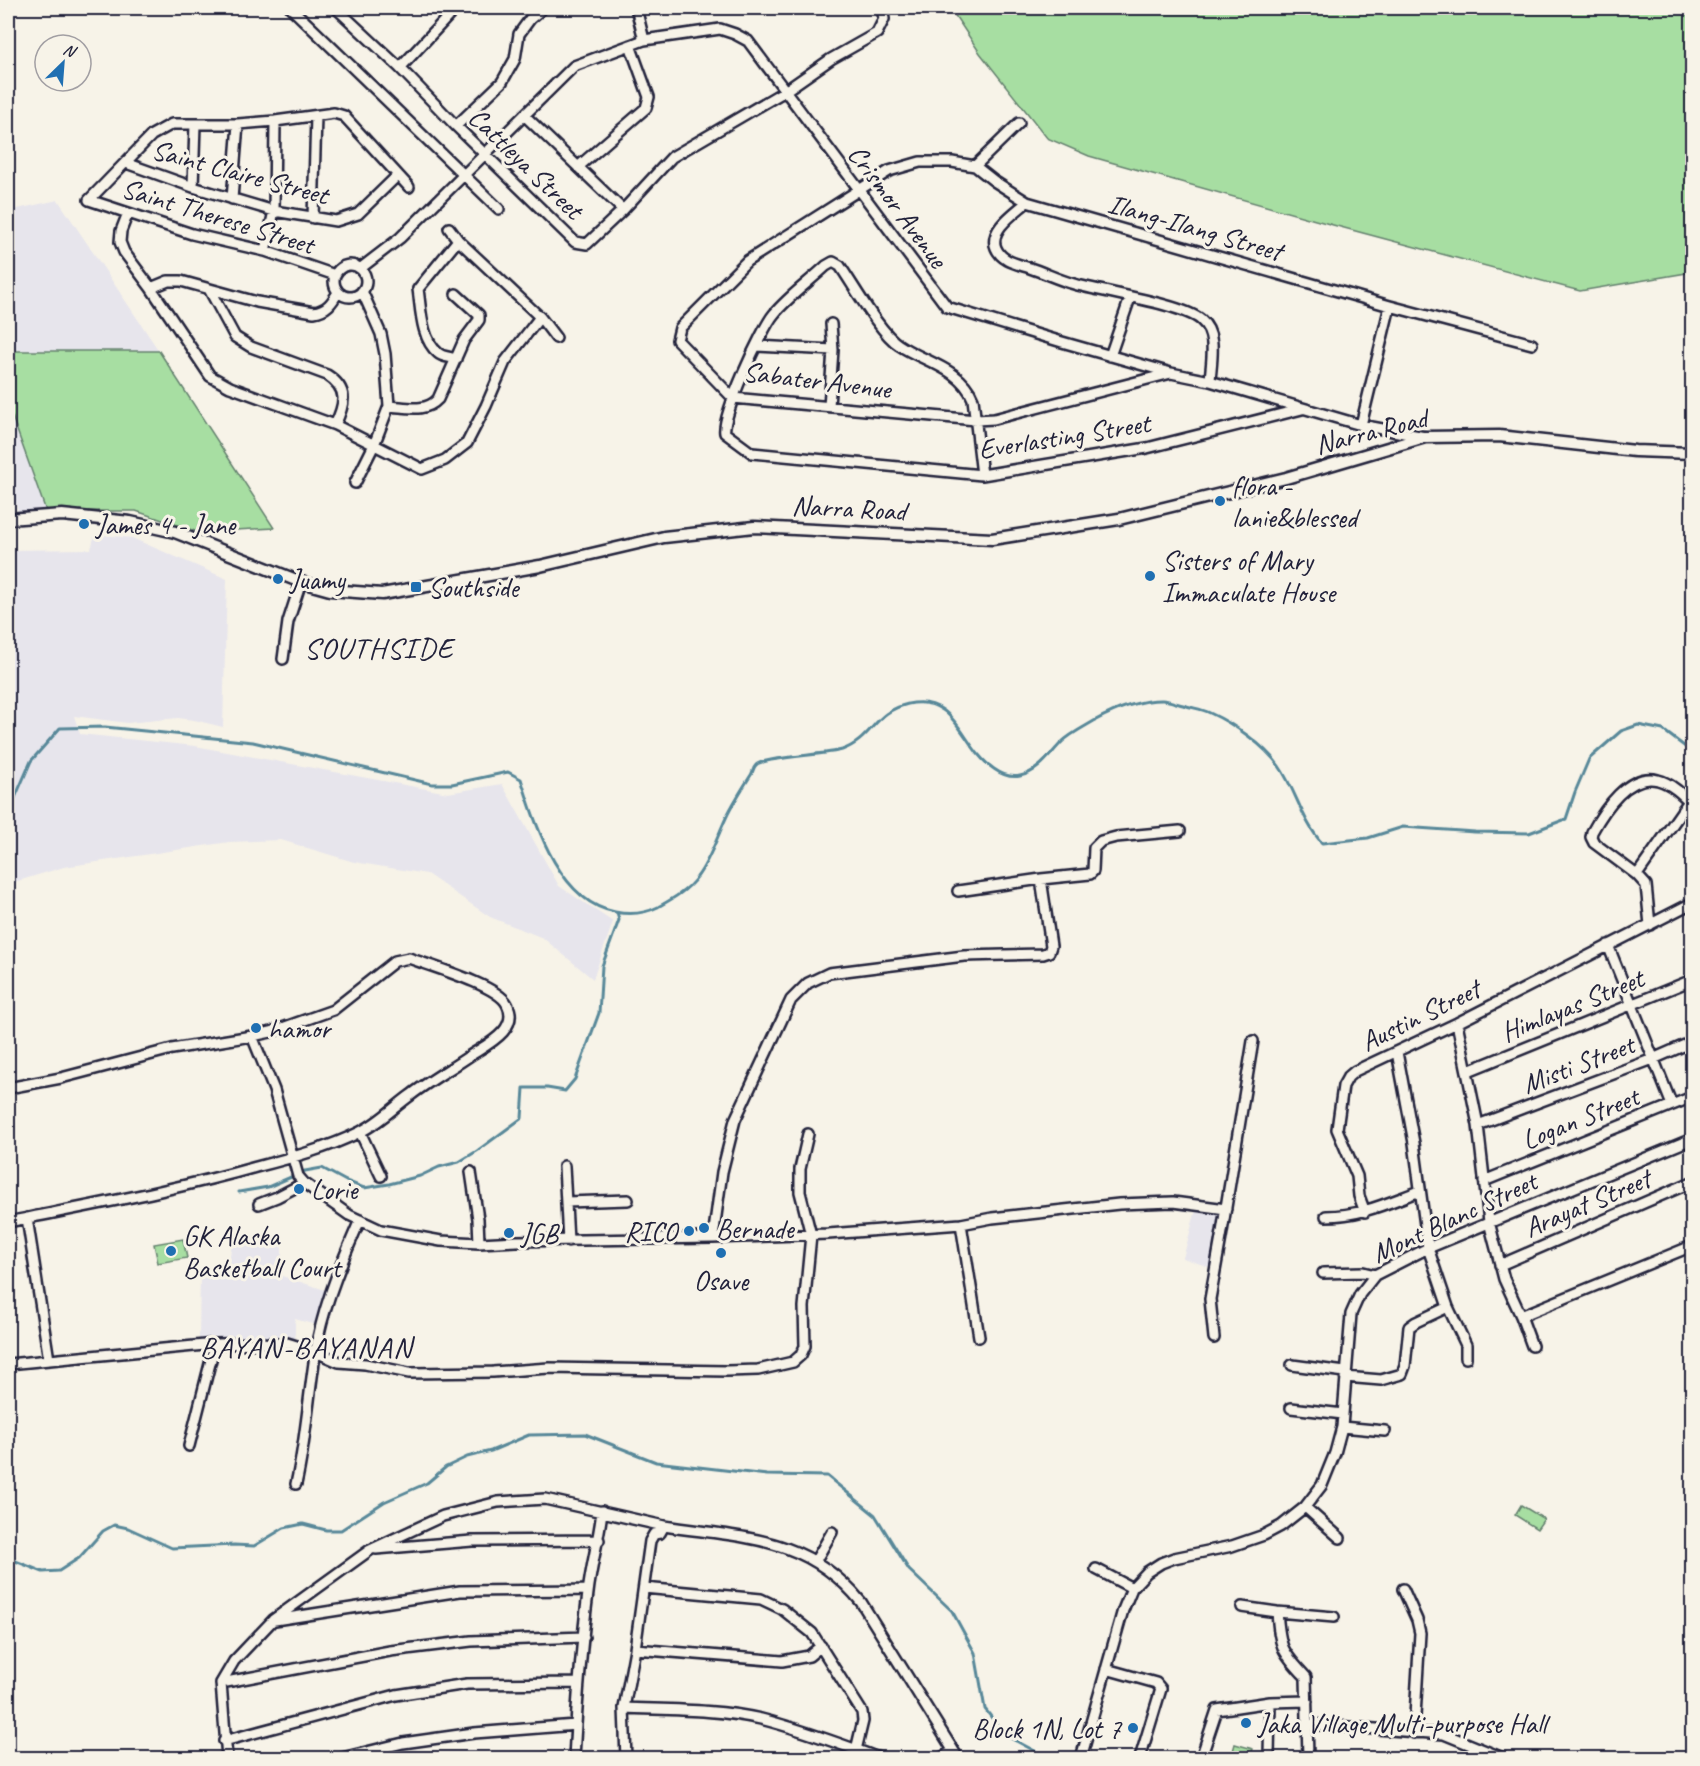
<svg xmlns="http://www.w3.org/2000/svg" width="1700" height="1766" font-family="Caveat,sans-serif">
	<rect width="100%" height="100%" fill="#f7f3e8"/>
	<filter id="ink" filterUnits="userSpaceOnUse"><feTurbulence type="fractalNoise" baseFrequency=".0167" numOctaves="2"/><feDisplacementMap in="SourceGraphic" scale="12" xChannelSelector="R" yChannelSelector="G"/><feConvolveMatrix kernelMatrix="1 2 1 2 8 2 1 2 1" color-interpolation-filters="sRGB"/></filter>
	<g filter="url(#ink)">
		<path fill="#e7e5ec" d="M58,200l101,151h-151v-140z
			M8,405l38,106 -27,2 -11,-30z
			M95,534l37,4 95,41 -4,148 -29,-7 -16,-2 -51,5 -53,-7 6,18 115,12 253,47 54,-9 57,102 54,36 -20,57 -50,-41 -53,-21 -63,-43 -73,-12 -73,-22 -52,2 -165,25 -56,17v-63l4,-3 -4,-13v-255l83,-1z
			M1196,1210l24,4 -8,54 -29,-10z
			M282,1235v41l43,14 -9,35 -21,-6v21l-24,-4 -72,4 1,-68 27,2 5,-31z"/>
		<path fill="#a7dea2" stroke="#64806e" stroke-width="1.5" d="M950,8h742v264l-112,19 -247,-66 -244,-69 -42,-18 -67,-85z
			M8,351h151l115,177 -76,4 -62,-21h-90l-38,-106z
			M183,1239l4,19 -29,5 -4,-19z
			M1521,1505l23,14 -7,10 -22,-14z
			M1235,1744l18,5 -3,9h-19z"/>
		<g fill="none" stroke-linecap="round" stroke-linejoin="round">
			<path stroke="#588899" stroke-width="3" d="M8,814l23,-53 29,-33 45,-1 148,15 179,42h20l56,-12 13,7c15,46 38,123 94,133 15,3 29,2 43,-5 14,-8 29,-16 39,-30 13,-17 20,-40 29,-59 7,-15 16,-29 25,-43 2,-3 2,-7 5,-10 7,-8 70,-10 86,-15 31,-11 31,-38 66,-46 49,-10 53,43 86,65 7,5 17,9 26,7 19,-4 29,-21 42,-34 8,-8 22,-15 32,-21 20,-11 45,-21 68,-21 7,0 15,4 21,5 9,3 19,4 27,8 24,11 54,32 69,53 17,24 23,55 43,77l46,-5 35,-11 72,5 54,1 37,-14 9,-27 14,-33 32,-28 17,-6 25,5 29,22
				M239,1192l29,-5 37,-16 17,-3 24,13 18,7 25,-4 31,-8 19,-9 20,-5 18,-11 45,-33 2,-30h23l18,3 10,-12 24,-66 3,-47 17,-46 -2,-7
				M8,1558l35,14 16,-1 20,-13 24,-27 11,-6 14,3 44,20 62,-3 20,1 30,-18 19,-4 23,6h15l43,-28 43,-19 19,-16 21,-10 24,-6 38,-16 56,-1 71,28 111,13 60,1 48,39 34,55 43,41 23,42 10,56 20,26 43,23"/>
			<defs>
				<path id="minor" d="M291,8l208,201
					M336,8l64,60
					M456,8l-56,60 56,58 119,116 12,2 36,-34 49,-53 113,-66 46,-32 46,-26 7,-14 -2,-11
					M636,8l8,32
					M524,115l99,95
					M456,126l46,-44 13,-23 4,-25 11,-15 13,-11
					M126,163l67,24 81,24 62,10 22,-7 40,-39
					M975,166l44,-43
					M578,167l68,-59 3,-11 -19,-52
					M193,187l2,-63
					M232,199l6,-75
					M1027,202c-11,10 -39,28 -31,46 6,14 22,16 34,20 15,5 29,12 44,16 27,8 109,20 127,36 17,14 10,42 9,61
					M128,213l-7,18 -1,11 4,10 27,36 59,88 20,11 105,38 87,44 23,-9 22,-17 19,-37 19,-44 35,-45
					M313,218l3,-102
					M449,228l9,12 82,77 16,21
					M265,251l9,-40 1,-90
					M334 281a16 16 0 1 1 32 0a16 16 0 1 1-32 0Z
					M361,268l39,-30 174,-172 70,-26 76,-11 15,5 13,7 199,266 115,35 109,31 39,8 151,44 64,12
					M335,275l-70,-24 -73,-17 -103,-34 63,-65 20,-11h66l37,-3 59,-8 10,3 65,71
					M151,288l17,-7h13l76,21 57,10c13,-2 18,-9 24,-20
					M209,289l26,48 16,10 76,28c22,14 18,29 8,50
					M757,346l76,4
					M1110,356l20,-58
					M456,359c-6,-2 -14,-2 -18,-6 -17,-14 -17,-44 -20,-64l40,-49
					M1171,373l-177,46 -18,1 -243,-22 -56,-58 3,-12 67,-67 142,-90 31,-9h32l23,4 19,15 33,21 363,104 142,38
					M389,406c18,1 36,7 49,-7l26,-59 15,-20v-5l-23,-21
					M829,406l4,-56 -2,-26
					M1361,425l29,-119
					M982,475l-9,-76c-12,-31 -49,-37 -74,-54 -19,-12 -45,-59 -59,-79l-7,-4 -7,4c-17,16 -37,30 -52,48 -12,14 -53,103 -49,119l27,20 230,22 165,-27 155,-39
					M355,483l19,-38 15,-39 -4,-52 -4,-20 -19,-43
					M283,659l5,-37 13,-40
					M1637,875l52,-74
					M958,891l83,-12 49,-5 3,-3 1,-23 7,-7 15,-4 64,-6
					M1650,925l-4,-40 -9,-10 -43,-32 -3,-6 1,-5c12,-22 37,-60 66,-52 13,3 25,15 34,24
					M1608,945l64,160
					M1457,1023l21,102 11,97 15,57 17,37 11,30
					M1397,1052l17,91 14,105 20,59 18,38v13
					M1468,1071l224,-91
					M8,1088l53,-10 111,-29 80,-13 22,54 24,86 6,7 45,32 32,15 60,11 38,2 38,-2 196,-3 115,-4 133,-10 31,-6 127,-14 54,-2 53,7
					M1478,1125l175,-66 39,-17
					M360,1132l21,44
					M564,1166l4,75
					M471,1172l7,47 1,24
					M1484,1181l208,-84
					M566,1202l62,-2
					M259,1204l18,-7 27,-14
					M1365,1212l-6,-16 -2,-20 -20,-47 6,-43 5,-9 7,-6 102,-48 235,-120
					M1326,1216c35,0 61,-13 94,-25
					M27,1218l22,142
					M8,1222c83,-17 167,-32 248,-55 35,-9 72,-19 104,-35 19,-9 34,-25 51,-37 18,-14 38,-25 57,-38 16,-11 53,-27 39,-53 -10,-19 -77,-38 -98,-46l-14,3 -62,49 -62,22 -19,4
					M961,1224l18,113
					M713,1238l9,-66 13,-52 56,-120 17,-17 21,-10 135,-17 79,-2 6,-2 2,-6 -10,-67
					M1500,1265l192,-83
					M1323,1273l40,-1 12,3
					M1521,1316l171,-70
					M1214,1338l-4,-39 12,-67 31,-191
					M8,1364l207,-20 72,-1 29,9 23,10 26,2 44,9 84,-1 56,-4 178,3 31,-1 35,-8 8,-7 4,-9 -1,-39 7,-72 -11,-43v-23l8,-35
					M1292,1365l53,7
					M1345,1377l36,3 21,-6 3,-8 4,-39 7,-5 32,-15
					M1291,1408l52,6
					M1342,1427l43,4
					M189,1446l26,-102
					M296,1484c11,-48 13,-98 22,-146 9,-42 25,-79 42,-118
					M1305,1507l35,31
					M376,1549l96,-8 127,-1
					M816,1560l16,-28
					M1096,1569l36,19
					M644,1588l117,11 21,10 30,24 50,79 1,9 -7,29
					M1403,1589l14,31 3,13 -6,100
					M1242,1607l35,5 57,5
					M1277,1612c3,35 4,39 29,65l2,81
					M275,1620l185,-29 128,-1
					M635,1649l147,12 27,-5 12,-10
					M1106,1669l50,14 5,6 -21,69
					M221,1683l169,-32 81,-10 113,-4
					M624,1708c45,2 93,1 137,11 40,10 79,25 118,39
					M1308,1724l136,10 59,24
					M224,1741l172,-46 71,-11 111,-1
					M227,1758l-6,-75 13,-22 39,-41 97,-70 73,-34 55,-14 47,-3 119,27
					M342,1758l61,-15 71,-10 102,-8
					M574,1758c3,-55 7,-110 14,-165 3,-27 11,-54 14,-82
					M626,1758l-2,-50 11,-59 15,-108 4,-7 6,-1 4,-7c78,12 143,9 197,76l97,156
					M941,1758l12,-7
					M1081,1758l42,-148 9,-22 15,-16 14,-9 13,-5 58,-12 32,-11 17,-9 24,-19 17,-22 13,-32 7,-26 9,-113 9,-20 15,-19 53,-27 264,-109
					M1201,1758l16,-48 53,-8 37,-1
					M1269,1758l1,-56"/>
				<path id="tertiary" d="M8,519l54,-4 68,7 45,10 126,50 29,8 52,4 158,-28 124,-29 90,-10 238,12 127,-20 167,-41 139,-41 74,-1 136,15 57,2"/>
			</defs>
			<use href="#minor" stroke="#22223b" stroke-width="14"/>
			<use href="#tertiary" stroke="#22223b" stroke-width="15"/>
			<use href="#minor" stroke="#f7f3e8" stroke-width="9"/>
			<use href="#tertiary" stroke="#f7f3e8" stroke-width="10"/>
		</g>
	</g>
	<g fill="#1f6fb2" stroke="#f7f3e8" stroke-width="2">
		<circle cx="1220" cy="501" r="6"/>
		<circle cx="84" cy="524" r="6"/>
		<circle cx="1150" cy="576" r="6"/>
		<circle cx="278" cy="579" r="6"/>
		<rect x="410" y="581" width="12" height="12" rx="3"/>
		<circle cx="256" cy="1028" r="6"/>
		<circle cx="299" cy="1189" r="6"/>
		<circle cx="704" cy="1228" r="6"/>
		<circle cx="689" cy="1231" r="6"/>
		<circle cx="509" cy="1233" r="6"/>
		<circle cx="171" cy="1251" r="6"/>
		<circle cx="721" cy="1253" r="6"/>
		<circle cx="1246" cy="1723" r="6"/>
		<circle cx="1133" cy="1728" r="6"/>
	</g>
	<g text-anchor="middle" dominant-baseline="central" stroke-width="6" stroke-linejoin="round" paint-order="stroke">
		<g font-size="28" fill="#22223b" stroke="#f7f3e8">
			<text transform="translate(526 163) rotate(44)">Cattleya Street</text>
			<text transform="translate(240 172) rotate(15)">Saint Claire Street</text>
			<text transform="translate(898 206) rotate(53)">Crismor Avenue</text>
			<text transform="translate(218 216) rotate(17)">Saint Therese Street</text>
			<text transform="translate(1195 227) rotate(16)">Ilang-Ilang Street</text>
			<text transform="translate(817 380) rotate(7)">Sabater Avenue</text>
			<text transform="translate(1371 431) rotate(-14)">Narra Road</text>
			<text transform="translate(1064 436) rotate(-9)">Everlasting Street</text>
			<text transform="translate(849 508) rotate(3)">Narra Road</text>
			<text transform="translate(1572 1005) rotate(-22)">Himlayas Street</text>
			<text transform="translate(1420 1015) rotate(-26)">Austin Street</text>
			<text transform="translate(1578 1064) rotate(-21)">Misti Street</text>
			<text transform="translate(1580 1118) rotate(-22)">Logan Street</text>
			<text transform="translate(1587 1203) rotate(-23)">Arayat Street</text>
			<text transform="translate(1454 1217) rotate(-25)">Mont Blanc Street</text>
		</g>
		<g font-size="28" fill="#22223b" stroke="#f7f3e8" text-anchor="start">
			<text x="1232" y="485">flora -<tspan x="1232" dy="32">lanie&amp;blessed</tspan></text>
			<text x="96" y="524">James 4 - Jane</text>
			<text x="1162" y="560">Sisters of Mary<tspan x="1162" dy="32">Immaculate House</tspan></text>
			<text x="290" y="579">Juamy</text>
			<text x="428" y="587">Southside</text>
			<text x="268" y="1028">hamor</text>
			<text x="311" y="1189">Lorie</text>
			<text x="716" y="1228">Bernade</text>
			<text x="677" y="1231" text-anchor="end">RICO</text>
			<text x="521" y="1233">JGB</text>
			<text x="183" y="1235">GK Alaska<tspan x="183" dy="32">Basketball Court</tspan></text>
			<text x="721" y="1280" text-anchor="middle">Osave</text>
			<text x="1258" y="1723">Jaka Village Multi-purpose Hall</text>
			<text x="1121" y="1728" text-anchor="end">Block 1N, Lot 7</text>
		</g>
		<g font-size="30" letter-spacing="1.5" fill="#22223b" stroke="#f7f3e8">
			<text x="379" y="648">SOUTHSIDE</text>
			<text x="306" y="1347">BAYAN-BAYANAN</text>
		</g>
	</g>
	<rect width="1700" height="1766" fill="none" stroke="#f7f3e8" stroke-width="30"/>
	<rect x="15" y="15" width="1670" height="1736" fill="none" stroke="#22223b" stroke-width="2" filter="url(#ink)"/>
	<g transform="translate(63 63) rotate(25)"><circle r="28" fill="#f7f3e8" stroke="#a29fa3" stroke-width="1.5"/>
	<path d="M0-4.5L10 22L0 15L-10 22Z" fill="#1f6fb2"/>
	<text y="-9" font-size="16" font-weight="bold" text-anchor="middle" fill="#22223b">N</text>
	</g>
</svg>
